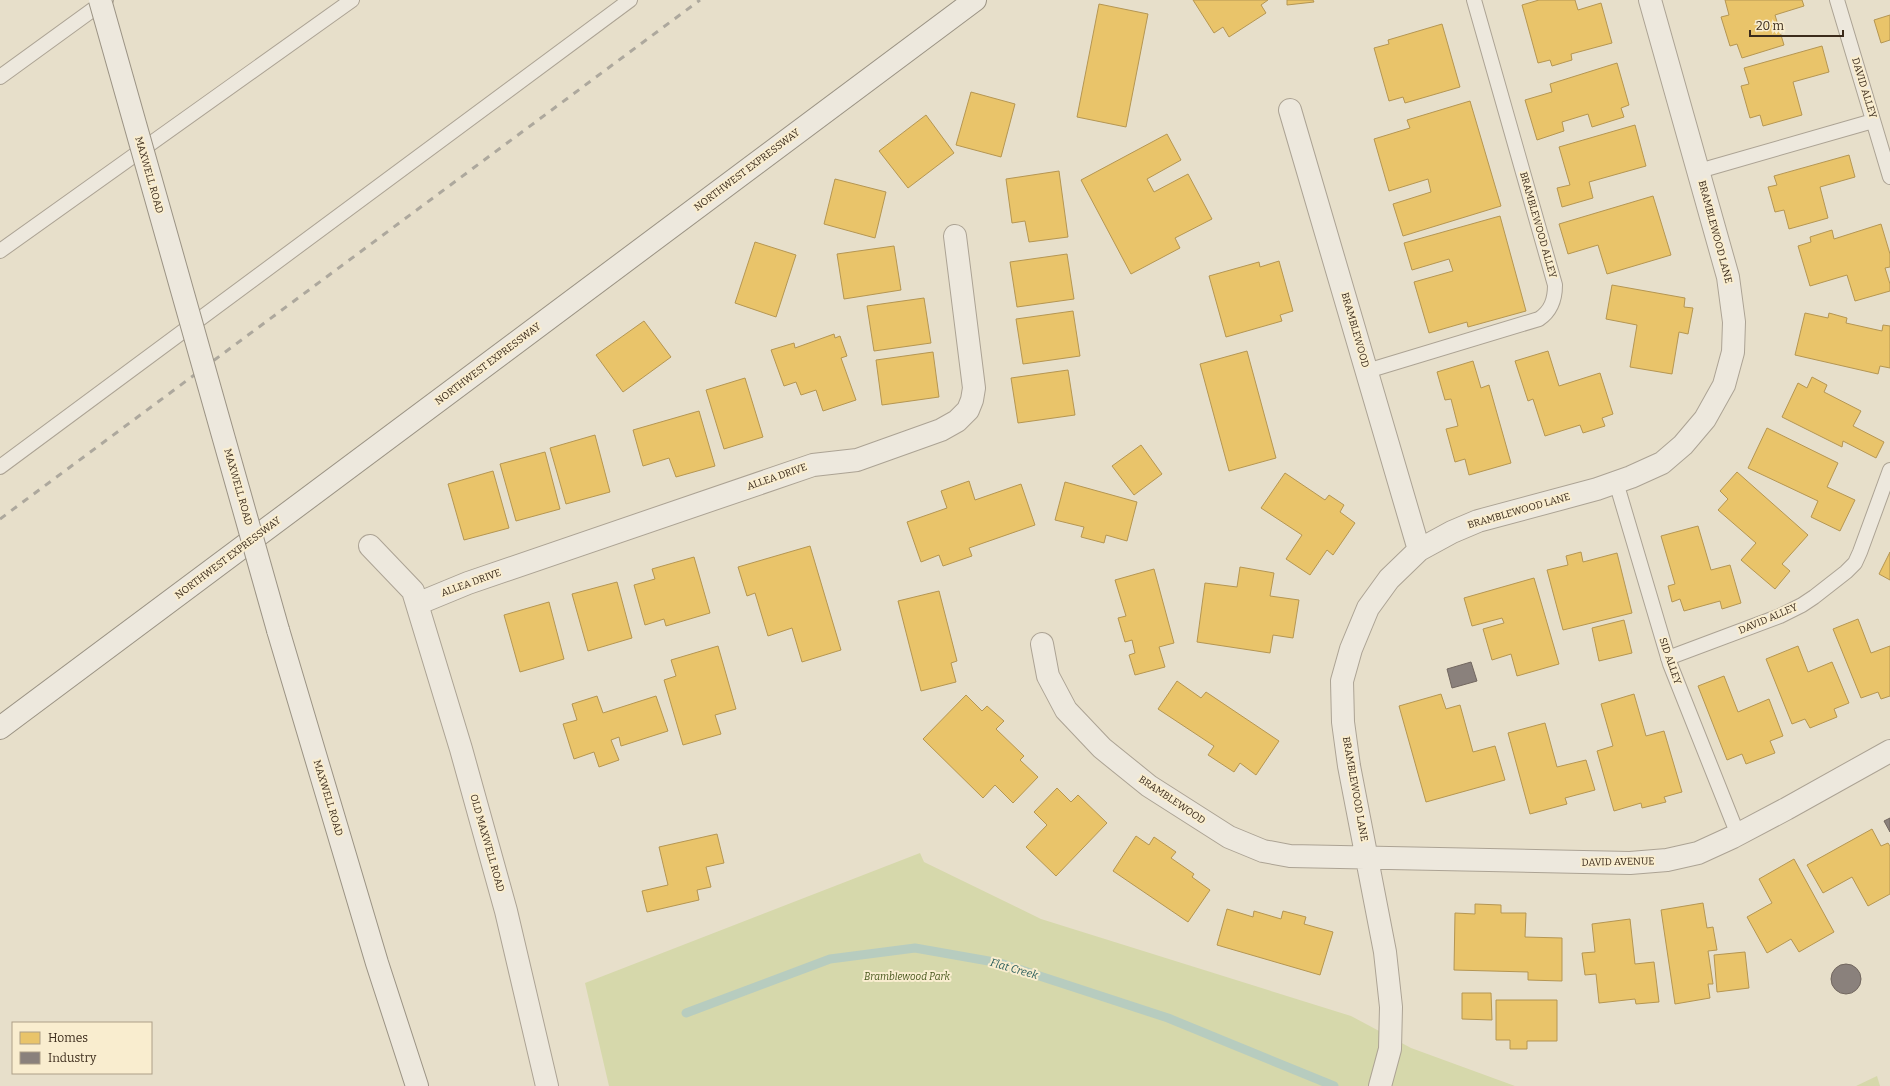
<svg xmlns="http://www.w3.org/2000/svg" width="1890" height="1086" font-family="Bitter,serif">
	<rect width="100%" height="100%" fill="#e7dfca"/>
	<path fill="#d6d8ab" d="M920,853l4,9 117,57 310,97 60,32 104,38h-906l-24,-103z
		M1877,1076l3,10h-24z"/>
	<path fill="#e9c46a" stroke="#b59652" d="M1193,0h75l-7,5 5,8 -37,24 -6,-10 -9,6z
		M1287,0h26l1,2 -27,3z
		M1539,0h36l3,10 23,-7 11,40 -41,11 1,6 -20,6 -2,-6 -12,3 -16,-58z
		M1725,0h77l2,6 -29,9 9,30 -42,13 -5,-14 -7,2 -9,-29 8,-2z
		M1099,4l49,10 -22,113 -49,-10z
		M1890,15v25l-9,3 -7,-23z
		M1442,24l18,63 -55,16 -2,-6 -14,4 -15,-53 15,-4 -1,-4z
		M1822,46l7,26 -36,10 9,33 -39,11 -3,-11 -10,3 -9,-32 8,-2 -5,-16z
		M1617,63l12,42 -8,3 3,9 -32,10 -4,-13 -26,8 2,9 -27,9 -12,-40 27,-8 -2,-8z
		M971,92l44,12 -14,53 -45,-12z
		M1470,101l31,105 -98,30 -10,-32 38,-12 -3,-13 -39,12 -15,-52 36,-11 -3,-8z
		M926,115l28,38 -46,35 -29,-37z
		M1635,125l11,41 -57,16 4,16 -31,9 -5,-19 13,-3 -11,-38z
		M1167,134l14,26 -34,19 7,13 34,-18 24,45 -37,19 5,10 -49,26 -50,-94z
		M1849,155l6,22 -35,10 8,31 -39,11 -5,-19 -9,2 -7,-25 9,-2 -3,-9z
		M1059,171l9,66 -39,5 -4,-21 -13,2 -6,-44z
		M835,179l51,13 -11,46 -51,-14z
		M1653,196l18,59 -64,19 -9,-29 -30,9 -9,-30z
		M1500,216l26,95 -58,16 -1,-5 -38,11 -15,-51 39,-11 -4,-12 -37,11 -8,-27z
		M1881,224l9,30v13l-5,1 5,16v7l-35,10 -8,-26 -37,11 -12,-40 13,-4 -1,-5 22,-7 2,9z
		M755,242l41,13 -20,62 -41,-14z
		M894,246l7,44 -57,9 -7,-45z
		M1067,254l7,45 -57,8 -7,-45z
		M1279,261l14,50 -13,4 2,6 -56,16 -17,-61 50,-14 1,5z
		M1612,285l73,13 -1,9 9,1 -5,26 -9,-2 -7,42 -42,-7 7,-42 -31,-6z
		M924,298l7,45 -57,8 -7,-45z
		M1073,311l7,45 -57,8 -7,-45z
		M1805,313l23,5 1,-5 18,5 -1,5 36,8 1,-6 7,1v42l-10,-2 -2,8 -83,-19z
		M644,321l27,36 -48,35 -27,-37z
		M834,334l1,4 5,-2 7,20 -6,2 15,42 -33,11 -7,-21 -15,5 -5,-13 -12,4 -13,-36 23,-7 1,5z
		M1247,351l29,107 -47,13 -29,-107z
		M1548,351l11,35 41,-13 13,41 -11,4 3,8 -22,7 -3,-8 -35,11 -12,-37 -5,2 -13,-40z
		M933,352l6,45 -57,8 -6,-45z
		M1473,361l8,27 8,-3 22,78 -42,12 -4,-16 -10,3 -9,-33 12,-3 -7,-27 -6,1 -8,-28z
		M1068,370l7,45 -57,8 -7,-45z
		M1812,377l15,8 -3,7 37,19 -8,15 31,16 -8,16 -33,-17 -1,6 -60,-30 16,-34 9,5z
		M745,378l18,59 -39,12 -18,-59z
		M699,411l16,55 -39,11 -7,-19 -26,8 -10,-36z
		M1767,428l71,35 -11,24 28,13 -15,31 -29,-14 7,-16 -70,-33z
		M595,435l15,57 -44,12 -16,-56z
		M1141,445l21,29 -28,21 -22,-29z
		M545,452l15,57 -44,12 -16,-57z
		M493,471l16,57 -45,12 -16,-56z
		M1737,472l71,63 -26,29 8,7 -15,18 -34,-29 15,-17 -38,-33 10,-11 -8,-8z
		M1285,473l40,27 4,-5 15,10 -4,7 15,11 -22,32 -6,-5 -17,25 -24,-16 16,-24 -41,-27z
		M969,481l6,19 46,-16 14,41 -66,23 3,8 -29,10 -4,-11 -18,7 -14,-40 40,-14 -6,-17z
		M1065,482l72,20 -10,39 -21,-6 -2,8 -23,-6 3,-10 -29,-7z
		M1698,526l13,44 19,-5 11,38 -19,6 -2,-8 -36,10 -4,-12 -8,3 -4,-16 7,-2 -14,-48z
		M810,546l31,104 -39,12 -10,-34 -24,8 -13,-43 -8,3 -9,-29z
		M1581,552l2,10 34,-9 15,60 -69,17 -16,-60 21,-5 -2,-9z
		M1890,552v28l-11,-6z
		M694,557l16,56 -44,13 -2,-7 -19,6 -11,-40 21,-6 -3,-10z
		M1240,567l34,6 -4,23 29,4 -6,38 -20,-3 -3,18 -73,-11 8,-59 32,4z
		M1154,569l20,74 -15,4 6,20 -30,8 -6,-20 6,-2 -3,-13 -7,2 -7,-24 8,-2 -11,-36z
		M1534,578l25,86 -42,12 -6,-22 -19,6 -9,-31 21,-6 -2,-5 -30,8 -8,-28z
		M617,582l15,56 -44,13 -16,-57z
		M939,591l18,70 -6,2 5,19 -35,9 -23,-90z
		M549,602l15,57 -44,13 -16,-57z
		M1858,619l13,34 19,-7v50l-9,3 -3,-7 -17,6 -28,-69z
		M1624,620l8,33 -33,8 -7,-33z
		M718,646l18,63 -21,6 6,19 -38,11 -19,-65 12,-4 -5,-16z
		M1798,646l10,26 24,-10 17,41 -15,6 3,8 -27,11 -5,-9 -13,5 -26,-65z
		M1724,676l14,36 31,-13 14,37 -13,5 5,12 -29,11 -4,-10 -15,6 -29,-74z
		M1177,681l24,17 5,-6 73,49 -23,34 -16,-12 -6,9 -26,-17 6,-9 -56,-37z
		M1441,694l5,15 14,-4 13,47 22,-6 10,34 -79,22 -27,-96z
		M1634,694l12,42 18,-5 18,61 -18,5 2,5 -24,6 -1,-5 -27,8 -17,-60 16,-5 -12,-42z
		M966,695l16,16 5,-5 17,15 -8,8 28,27 -4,4 18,17 -25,26 -18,-18 -12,13 -60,-59z
		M597,696l6,17 53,-17 12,35 -47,15 -2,-9 -8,3 8,20 -20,7 -5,-15 -20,7 -11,-35 14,-4 -5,-16z
		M1545,723l12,44 29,-7 9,30 -30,8 2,6 -37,10 -22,-81z
		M1057,788l14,14 7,-7 29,28 -51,53 -30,-29 21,-22 -13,-13z
		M1872,829l9,17 7,-3 2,3v48l-22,12 -16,-29 -29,16 -16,-28z
		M717,834l7,29 -18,4 5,20 -14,3 2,10 -52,12 -5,-21 26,-6 -9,-38z
		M1136,836l13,9 5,-8 22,15 -5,6 23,16 -2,3 18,13 -22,32 -75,-51z
		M1794,859l40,73 -35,20 -8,-13 -24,14 -20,-36 25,-14 -13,-24z
		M1703,903l4,25 6,-1 4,23 -9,1 5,33h-5l2,14 -35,6 -14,-94z
		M1475,904l26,1v8h25l-1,24 37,1v43l-34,-1v-8l-74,-2 1,-57 20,1z
		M1227,909l26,8 1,-6 27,8 2,-8 23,6 -2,7 29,8 -13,43 -103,-30z
		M1630,919l5,45 19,-2 5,40 -23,2 -1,-5 -36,4 -3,-29 -11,1 -3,-22 13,-1 -3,-28z
		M1745,952l4,36 -32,4 -3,-37z
		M1462,993h29l1,27 -30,-1z
		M1496,1000h61v41h-30v8h-17v-9h-14z"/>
	<path fill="#8a817c" stroke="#72675f" d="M1471,662l6,19 -25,7 -5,-19z
		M1890,818v14l-6,-11z
		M1831 979a15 15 0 1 1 30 0a15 15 0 1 1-30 0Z"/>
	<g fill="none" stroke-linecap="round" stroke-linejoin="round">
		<path stroke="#b7ccbf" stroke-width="9" d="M686,1013l144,-54 85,-11 85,15 168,55 166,68"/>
		<defs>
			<path id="lane" d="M1837,0l53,177
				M0,77l106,-77
				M1699,171l174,-50
				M0,251l352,-251
				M1367,371l172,-52c12,-8 16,-19 16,-34l-81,-285
				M0,467l630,-467
				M1616,482l54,182 68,171
				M1668,658l112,-42 22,-11 12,-8 32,-25 9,-9 5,-11 30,-82"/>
			<path id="street" d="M1290,110l129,440
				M370,546l43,45 48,158 45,162 41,175
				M417,604l51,-21 345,-118 44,-5 84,-30 16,-9 11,-11 4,-10 2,-12 -19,-152
				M1042,644l6,32 18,34 36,38 47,38 80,51 34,14 27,5 340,7 37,-3 31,-7 35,-16 53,-28 104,-58
				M1380,1086l10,-37 1,-42 -6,-55 -36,-186 -6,-44 -1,-41 9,-32 17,-41 21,-29 30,-29 33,-18 26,-11 119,-32 34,-12 31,-14 21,-18 22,-26 19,-34 9,-33 1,-30 -6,-45 -78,-277"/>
			<path id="secondary" d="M278,630l99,333 40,123
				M0,728l975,-728"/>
		</defs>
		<use href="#lane" stroke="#aca394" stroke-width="16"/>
		<use href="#street" stroke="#aca394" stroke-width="24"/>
		<use href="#secondary" stroke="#9b9384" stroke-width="24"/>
		<use href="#lane" stroke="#ede8dd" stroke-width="14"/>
		<use href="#street" stroke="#ede8dd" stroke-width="22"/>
		<use href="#secondary" stroke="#ede8dd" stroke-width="22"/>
		<path stroke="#ada89d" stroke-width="3" stroke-dasharray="7 7" stroke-linecap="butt" d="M0,519l700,-519"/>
		<defs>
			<path id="secondary-bridge" d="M100,0l178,630"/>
		</defs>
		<use href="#secondary-bridge" stroke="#9b9384" stroke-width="24" stroke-linecap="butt"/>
		<use href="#secondary-bridge" stroke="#ede8dd" stroke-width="22"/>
	</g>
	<g text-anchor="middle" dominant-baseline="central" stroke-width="4" stroke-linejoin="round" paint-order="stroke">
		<g font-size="10" fill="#3b2b1b" stroke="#f9edcf">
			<text transform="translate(1864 88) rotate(73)">DAVID ALLEY</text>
			<text transform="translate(747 170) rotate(-37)">NORTHWEST EXPRESSWAY</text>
			<text transform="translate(149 175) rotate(74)">MAXWELL ROAD</text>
			<text transform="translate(1538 225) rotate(74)">BRAMBLEWOOD ALLEY</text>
			<text transform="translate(1715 232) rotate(75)">BRAMBLEWOOD LANE</text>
			<text transform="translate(1355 330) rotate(74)">BRAMBLEWOOD</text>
			<text transform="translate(488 364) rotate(-37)">NORTHWEST EXPRESSWAY</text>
			<text transform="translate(777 477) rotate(-19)">ALLEA DRIVE</text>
			<text transform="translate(238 487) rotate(74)">MAXWELL ROAD</text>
			<text transform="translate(1519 511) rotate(-16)">BRAMBLEWOOD LANE</text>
			<text transform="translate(228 558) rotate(-37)">NORTHWEST EXPRESSWAY</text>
			<text transform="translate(471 583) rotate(-20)">ALLEA DRIVE</text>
			<text transform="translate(1768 619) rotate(-23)">DAVID ALLEY</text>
			<text transform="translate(1670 661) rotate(71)">SID ALLEY</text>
			<text transform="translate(1355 789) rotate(80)">BRAMBLEWOOD LANE</text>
			<text transform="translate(328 798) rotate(73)">MAXWELL ROAD</text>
			<text transform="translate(1172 800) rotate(34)">BRAMBLEWOOD</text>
			<text transform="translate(487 843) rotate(74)">OLD MAXWELL ROAD</text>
			<text transform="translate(1618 862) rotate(-1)">DAVID AVENUE</text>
		</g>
		<g font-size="10" font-style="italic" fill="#4a591f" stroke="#f9edcf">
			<text x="907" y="977">Bramblewood Park</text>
		</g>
		<g font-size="11" font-style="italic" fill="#285c5a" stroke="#f9edcf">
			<text transform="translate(1014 969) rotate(16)">Flat Creek</text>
		</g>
	</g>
	<rect x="12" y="1022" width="140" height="52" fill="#f9edcf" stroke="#ad9f87"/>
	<rect x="20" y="1032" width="20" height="12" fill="#e9c46a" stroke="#ad9f87"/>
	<text x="48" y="1042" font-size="12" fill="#3b2b1b">Homes</text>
	<rect x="20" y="1052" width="20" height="12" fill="#8a817c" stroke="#ad9f87"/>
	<text x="48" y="1062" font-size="12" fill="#3b2b1b">Industry</text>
	<path d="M1750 30v6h93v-6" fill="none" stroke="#3b2b1b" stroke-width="2"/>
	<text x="1756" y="30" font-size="12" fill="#3b2b1b" stroke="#f9edcf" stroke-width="3" paint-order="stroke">20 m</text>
</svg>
